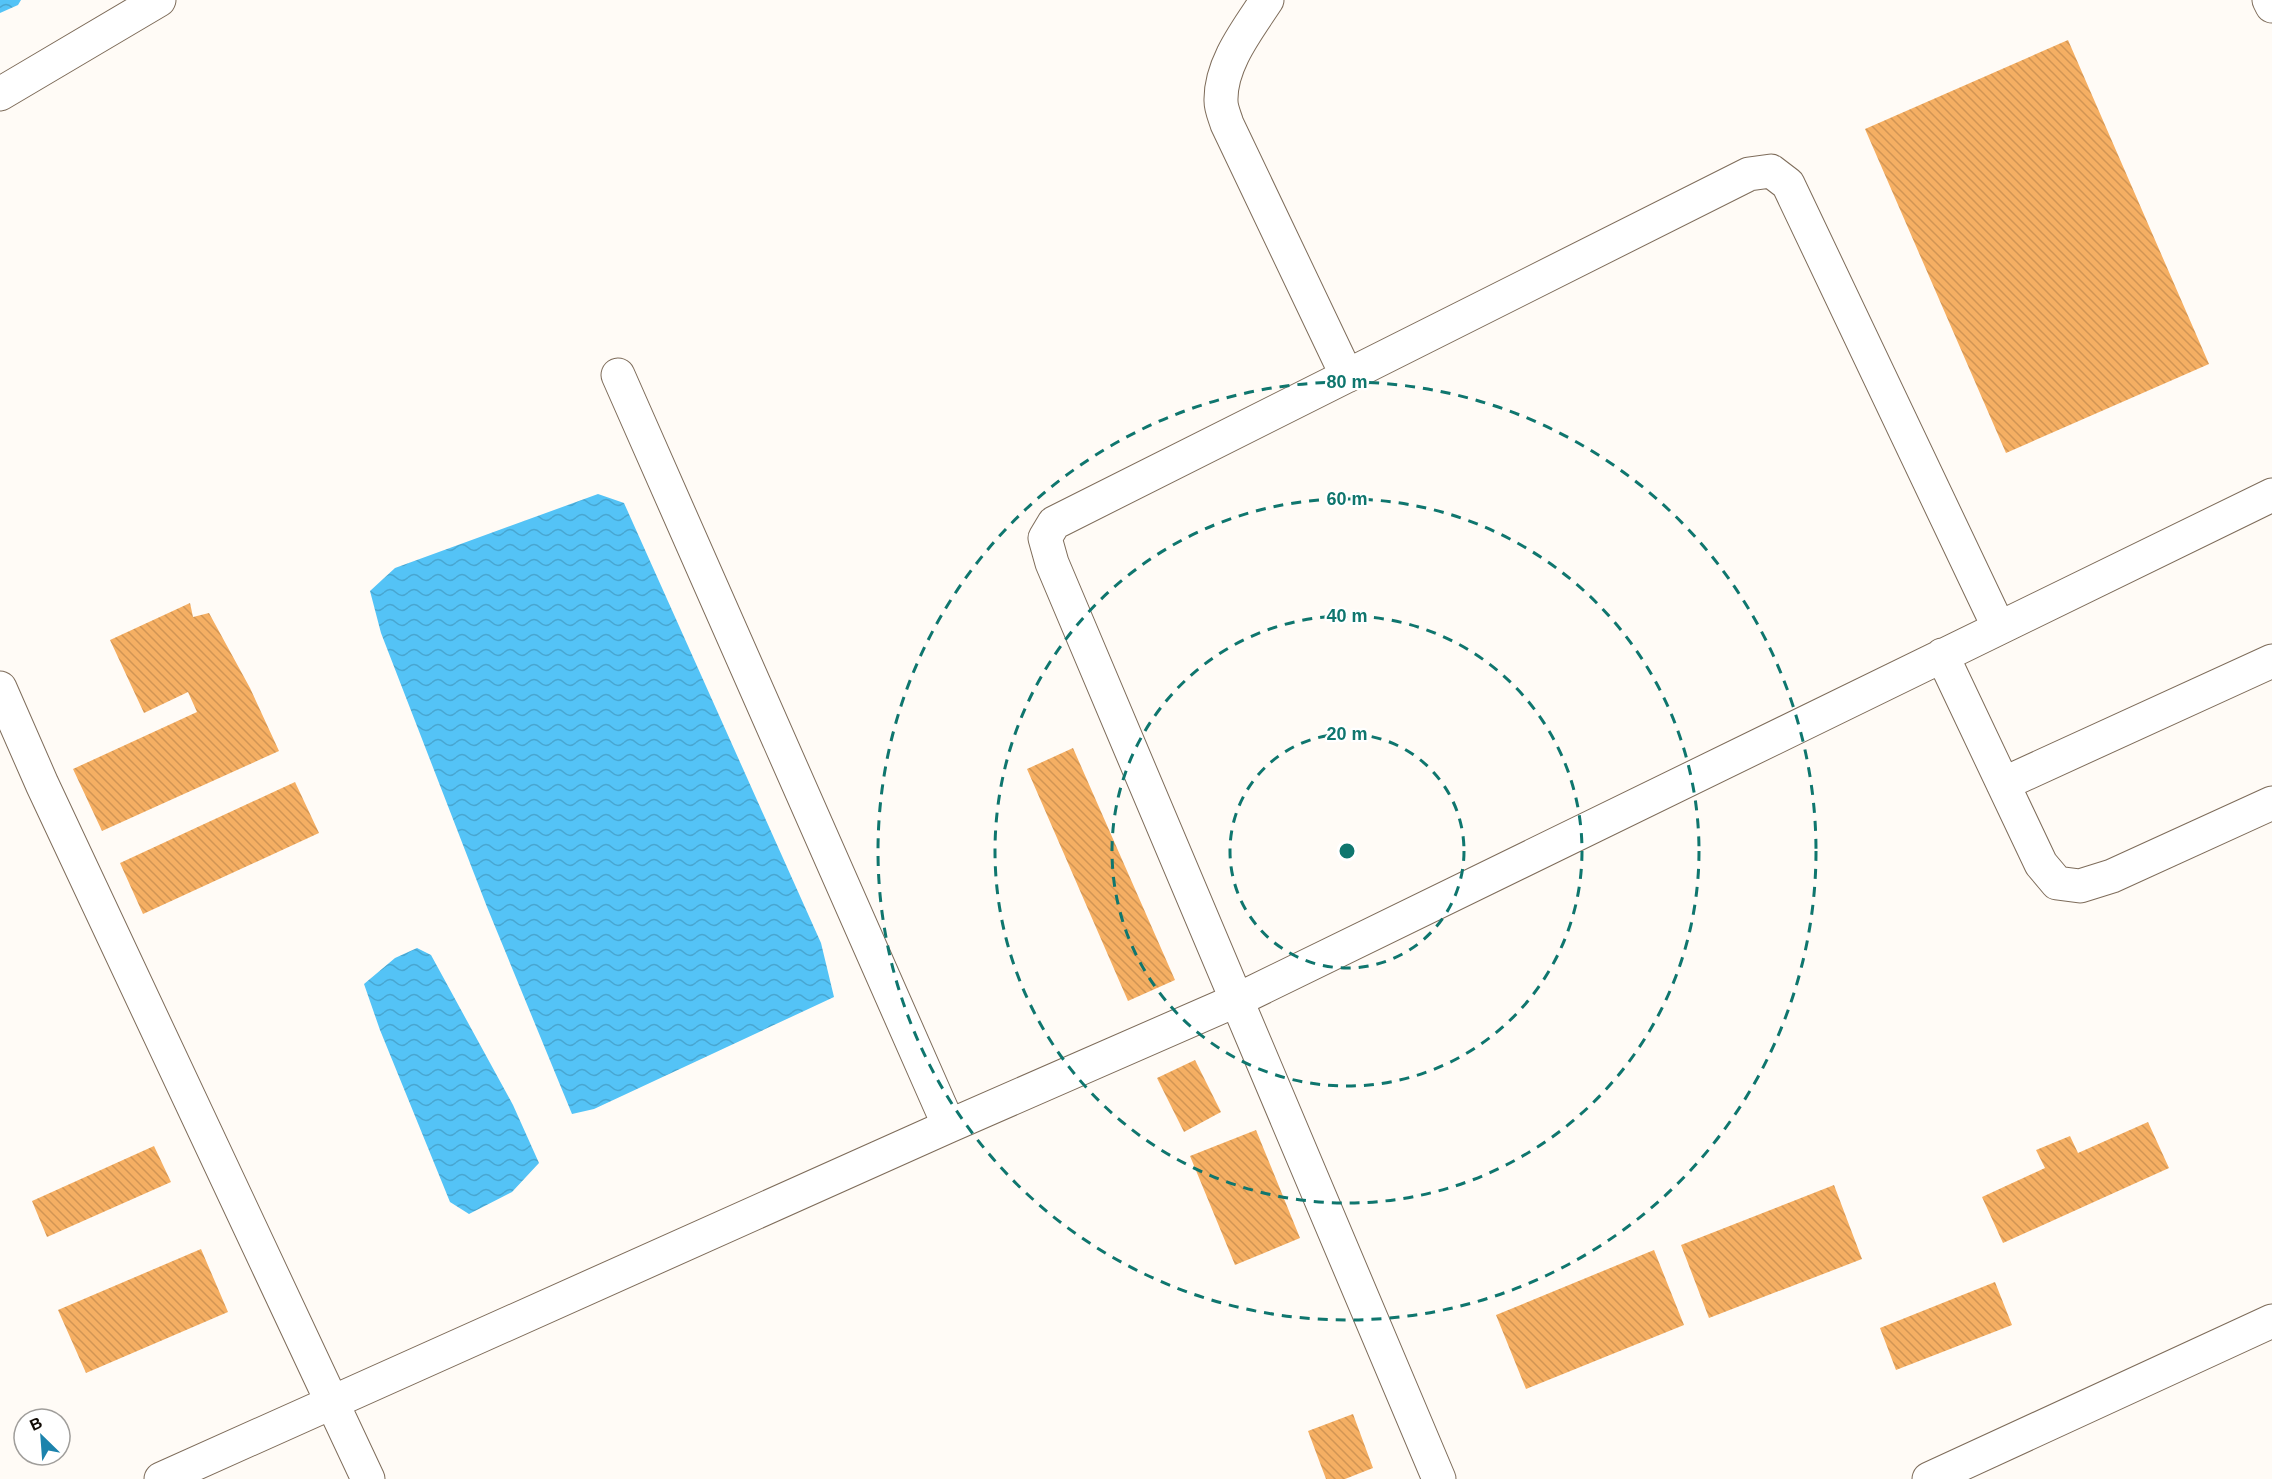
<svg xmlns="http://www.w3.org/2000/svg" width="2272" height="1479" font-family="Arial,sans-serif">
	<defs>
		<pattern id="water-waves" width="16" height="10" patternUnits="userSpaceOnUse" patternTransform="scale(1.5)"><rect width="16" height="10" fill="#54c3f6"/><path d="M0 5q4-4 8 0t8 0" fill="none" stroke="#48a6d1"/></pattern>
		<pattern id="building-back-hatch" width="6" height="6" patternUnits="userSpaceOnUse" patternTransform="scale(1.5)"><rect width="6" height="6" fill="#f5af63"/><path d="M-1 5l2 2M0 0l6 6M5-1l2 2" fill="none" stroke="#d19554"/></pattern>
	</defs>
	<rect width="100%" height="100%" fill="#fffbf6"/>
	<path fill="url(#water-waves)" d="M0,0h21l-3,5 -18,8z
		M598,494l26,9 197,440 13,54 -240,112 -22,5 -85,-207 -106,-274 -11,-42 25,-23z
		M417,948l14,7 82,150 26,58 -27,29 -43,22 -19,-12 -70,-172 -16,-46 31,-26z"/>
	<path fill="url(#building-back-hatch)" d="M2068,40l141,324 -203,89 -141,-324z
		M190,603l3,14 16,-4 41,75 29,63 -177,80 -29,-62 124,-57 -9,-20 -44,21 -34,-73z
		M1073,748l102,232 -47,21 -101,-232z
		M295,782l24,51 -176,81 -23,-51z
		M1195,1060l26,52 -37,20 -27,-54z
		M2148,1122l21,46 -166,75 -21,-46 63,-29 -9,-18 34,-14 8,17z
		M1256,1130l44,108 -65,27 -45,-109z
		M154,1146l17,36 -124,55 -15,-36z
		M1834,1185l28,74 -153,59 -28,-73z
		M201,1249l27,63 -142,61 -28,-63z
		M1654,1250l30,75 -158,64 -30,-74z
		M1995,1282l17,43 -116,45 -16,-42z
		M1353,1414l20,54 -28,11h-19l-18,-48z"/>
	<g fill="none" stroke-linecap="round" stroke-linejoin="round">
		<defs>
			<path id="street" d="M1267,0c-19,29 -47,64 -46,101 0,8 4,16 6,23l120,252
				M2269,0l3,6
				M0,94l159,-94
				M618,375l331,751
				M1942,655l99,209 16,19 23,3 32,-10 160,-73
				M0,688l42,96 326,695
				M2003,784l269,-123
				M161,1479l788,-353 288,-126 1035,-505
				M1439,1479l-387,-916 -7,-25 9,-15 695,-349 22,-3 17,13 211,444
				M1929,1479l343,-158"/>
		</defs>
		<use href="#street" stroke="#7e6c5a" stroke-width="35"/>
		<use href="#street" stroke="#fff" stroke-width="33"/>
	</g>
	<g fill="none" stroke="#0f766e" stroke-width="3" stroke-dasharray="10 8">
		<circle cx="1347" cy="851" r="117"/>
		<circle cx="1347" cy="851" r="235"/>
		<circle cx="1347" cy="851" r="352"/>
		<circle cx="1347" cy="851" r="469"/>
	</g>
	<circle cx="1347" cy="851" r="9" fill="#0f766e" stroke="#fff" stroke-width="3"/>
	<g font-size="18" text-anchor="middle" font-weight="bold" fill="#0f766e" stroke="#fff" stroke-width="4.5" stroke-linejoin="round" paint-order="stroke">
		<text x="1347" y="388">80 m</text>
		<text x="1347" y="505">60 m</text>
		<text x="1347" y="622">40 m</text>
		<text x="1347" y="740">20 m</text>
	</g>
	<g transform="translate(42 1437) rotate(335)"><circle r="28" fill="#ffffff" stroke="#a09e9b" stroke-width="1.5"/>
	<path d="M0-4.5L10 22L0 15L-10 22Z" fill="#1c83ac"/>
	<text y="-9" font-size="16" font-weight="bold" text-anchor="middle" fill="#120c06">B</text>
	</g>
</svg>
